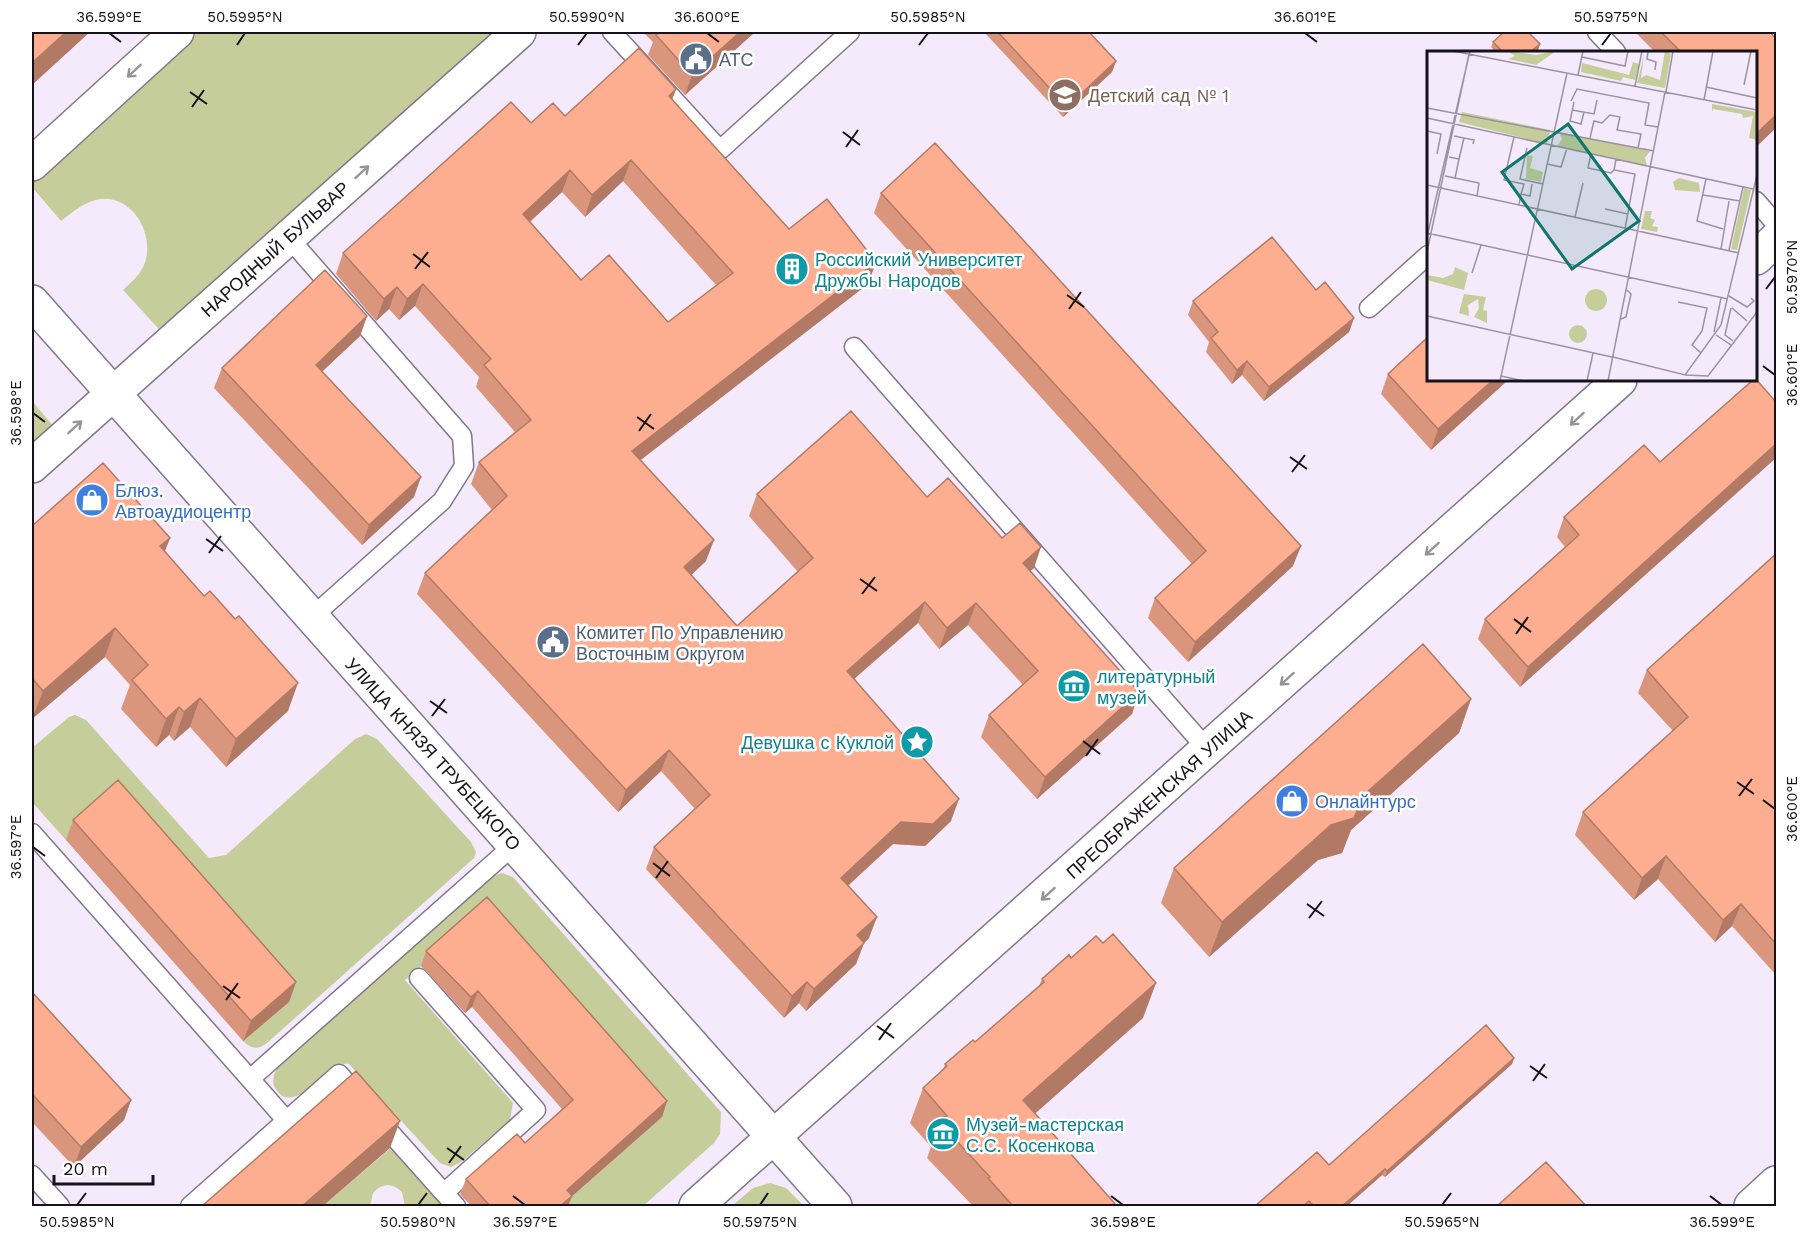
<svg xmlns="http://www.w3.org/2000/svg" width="1808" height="1238" font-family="'Work Sans',sans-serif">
	<rect width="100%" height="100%" fill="#f5e9fc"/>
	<path fill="#c5cd9a" d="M197,32h318l-346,308 -46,-50c6,-6 15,-13 19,-21 16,-27 -6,-74 -41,-70 -16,2 -27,12 -40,22l-29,-34v-4z
		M32,401l28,33 -28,25z
		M75,715l11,5 123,138 17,-3 129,-116 11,-5 11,5 94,103 5,10 -2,6 -207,185c-9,7 -16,6 -24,-2l-133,-240 -44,39 -34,-38v-54l37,-31z
		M502,873l11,4 208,235 -1,22 -6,9 -71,63h-82l101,-89 -180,-204 -77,67 108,123 -3,17 -49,42 -10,5 -11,-4 -91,-99c-27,-3 -38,38 -65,33 -12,-8 -14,-18 -6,-30l213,-190z
		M392,1147l51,59h-38l-3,-14c-10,-10 -20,-9 -29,1l-3,13h-47z
		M770,1183l16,5 18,18h-72l21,-18z"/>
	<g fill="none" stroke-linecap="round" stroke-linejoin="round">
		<defs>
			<path id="service" d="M612,32l108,118 130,-118
				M1597,32l19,20
				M1756,201l20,23
				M288,237l174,199 2,30 -22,35 -130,116
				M1369,308l59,-53
				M854,347l354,403
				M32,833l218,246 264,-234
				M419,978l117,132 -92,83 12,13
				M250,1079l36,41
				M379,1120l65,73
				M32,1175l28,31
				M190,1206l149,-132 22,25"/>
			<path id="minor" d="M32,164l145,-132
				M32,466l487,-434"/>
			<path id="tertiary" d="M32,302l803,904"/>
			<path id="primary" d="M1756,258l20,-19
				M696,1206l924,-826
				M1751,1206l25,-23"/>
		</defs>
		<use href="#service" stroke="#827789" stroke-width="21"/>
		<use href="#minor" stroke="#827789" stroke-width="36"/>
		<use href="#tertiary" stroke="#827789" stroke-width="36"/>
		<use href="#primary" stroke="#827789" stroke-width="36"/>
		<use href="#service" stroke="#fff" stroke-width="18"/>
		<use href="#minor" stroke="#fff" stroke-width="33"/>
		<use href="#tertiary" stroke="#fff" stroke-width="33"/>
		<use href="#primary" stroke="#fff" stroke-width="33"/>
	</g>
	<path fill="#da967c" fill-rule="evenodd" d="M643,32h112l-70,63 -37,-40 5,-13z
		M984,32h105l27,29 -4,11 -49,45z
		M1635,32h135l-15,116v-96h-100z
		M1493,42l47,2 -2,6 -4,2h-38l-5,-5z
		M676,89l-4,11 117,129 87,33 -8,22 -228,176 66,101 -15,14 46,51 61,-54 -49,-56 8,-22 170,3 75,41 32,30 -4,3 109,121 -7,22 -95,85 -56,-62 8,-22 34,-30 -55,-60 -29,24 -21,-26 -64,56 97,142 -26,25 -32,-2 -45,42 21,52 -5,5 -8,21 -50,47 -7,-8 -15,15 -138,-149 8,-22 41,-38 -34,-38 -43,41 -201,-218 8,-21 67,-63 -21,-26 8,-22 36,-30 -39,-45 3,-10 -64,-71 -16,14 -10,-11 -13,12 -40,-47 7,-21 188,-130zM623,181l93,104 -48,37 -87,-42 -51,-58 32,-30 23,25z
		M881,193l412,373 -105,96 -40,-44 7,-20 37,-34 -318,-351z
		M1316,290l38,28 -5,14 -85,69 -22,-26 -10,9 -26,-32 3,-10 -21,-27 5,-14z
		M367,316l-7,20 -38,35 92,126 -52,48 -148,-157 8,-20z
		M1388,374l40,6h80l-77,70 -50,-56z
		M1644,445l-124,242 -42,-48 7,-20 80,-72 -8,-10 7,-20z
		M32,526l138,12 -5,13 123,160 -62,56 -36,-40 -16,14 -5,-6 -13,12 -35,-38 9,-24 -25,-28 -73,62z
		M1776,554v421l-44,-49 -17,16 -57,-63 -24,21 -59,-65 8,-23 90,-81 -35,-38 9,-23z
		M1471,699l-12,34 -108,97 -9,23 -24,7 -109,97 -48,-54 13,-35z
		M73,820l223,162 -7,20 -46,39 -177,-201z
		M426,951l241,150 -5,16 -90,79 -4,10h-97l-11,-12 6,-15 59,-36 37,-34 -90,-102 -7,6 -44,-47z
		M1071,958l72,60 -108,95 82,93h-144l-46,-48 4,-11 -21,-24 13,-35 20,-18 2,-6 30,-22 64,-56 3,-7z
		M32,992l99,108 -7,20 -50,47 -42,-45z
		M1514,1058l-2,6 -127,113 -3,-2 -35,31h-92z"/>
	<path fill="#b27a65" d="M66,32h24l-58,53v-22z
		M740,32h15l-70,63 7,-20z
		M1540,44l-2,6 -4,2h-4z
		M1116,61l-4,11 -49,45 4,-10z
		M676,89l-8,21 1,-14z
		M1776,115v13l-21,20v-11l2,-4z
		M631,160l-8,21 -38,36 7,-22z
		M570,170l-8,22 -47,43 8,-21z
		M876,262l-8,22 -244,189 8,-22z
		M423,284l-8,22 -16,14 8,-21z
		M397,287l-8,22 -13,12 8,-22z
		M367,316l-7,20 -52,49 8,-20z
		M1354,318l-5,14 -85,69 5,-14z
		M1247,361l-5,14 -10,9 5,-14z
		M1493,380h15l-77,70 7,-21z
		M1776,444v14l-256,229 8,-20z
		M421,477l-7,20 -52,48 7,-20z
		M170,538l-11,28 1,-20z
		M714,540l-8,21 -30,28 8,-22z
		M1301,546l-8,20 -105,96 7,-20z
		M1041,547l-7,21 -19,16 8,-21z
		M925,602l-7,21 -79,69 8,-21z
		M976,603l-8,22 -29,24 8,-21z
		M115,628l-10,29 -73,62 11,-28z
		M298,683l-10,28 -62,56 10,-28z
		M1139,692l-7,22 -95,85 8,-22z
		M200,698l-10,29 -16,14 10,-29z
		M1471,699l-12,34 -108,97 -9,23 -24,7 -109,97 13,-35z
		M179,707l-10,28 -13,12 10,-28z
		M669,750l-8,21 -43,41 8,-22z
		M959,799l-8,22 -26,25 -32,-2 -60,55 8,-21 60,-56z
		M1666,856l-8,23 -24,21 8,-22z
		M1741,904l-9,22 -17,16 8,-22z
		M877,917l-8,21 -5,5 -8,21 -50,47 8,-22 43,-54z
		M296,982l-7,20 -46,39 8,-20z
		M807,982l-8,21 -15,15 8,-22z
		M1156,983l-13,35 -132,117 12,-35z
		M478,991l-6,16 -7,6 6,-16z
		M1514,1058l-2,6 -127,113 2,-6z
		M131,1100l-7,20 -50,47 7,-20z
		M667,1101l-5,16 -101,89 6,-16z
		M400,1121l-10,27 -67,58h-21z
		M1385,1169l-3,6 -35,31h-5z
		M572,1196l-4,10h-8z"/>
	<path fill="#feae90" stroke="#b27a65" stroke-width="1.5" fill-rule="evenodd" d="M32,32h34l-34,31z
		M659,32h81l-48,43 -36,-40z
		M998,32h91l27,29 -49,46z
		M1504,32h24l12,12 -10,8h-27l-10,-10z
		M1661,32h109l6,7v76l-19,18 -2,-1v-80h-74z
		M639,48l37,41 -7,7 120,133 38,-30 49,63 -244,189 82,89 -30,27 53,59 76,-68 -56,-64 94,-83 76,86 21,-19 54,60 18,-15 21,24 -18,16 116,129 -94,85 -56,-62 49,-44 -62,-68 -29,25 -22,-26 -78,69 112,128 -26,25 -32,-2 -60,56 36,39 -20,18 7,8 -50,46 -7,-7 -15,14 -138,-149 56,-52 -41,-45 -43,40 -201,-217 82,-77 -28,-34 52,-42 -47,-55 7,-6 -68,-75 -16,15 -10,-12 -13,12 -41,-46 168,-151 20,21 22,-20 12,13zM631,160l102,113 -65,49 -59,-67 -28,25 -58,-66 47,-44 22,25z
		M935,143l366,403 -106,96 -40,-44 51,-47 -325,-358z
		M1272,237l44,53 9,-8 29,36 -85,69 -22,-26 -10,9 -26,-32 7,-6 -25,-31z
		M325,270l42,46 -51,49 105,112 -52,48 -147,-157z
		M1428,337v43h65l-55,49 -50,-55z
		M1755,378l21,24v42l-248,223 -43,-48 94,-84 -15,-18 80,-72 16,17 93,-82h2z
		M103,463l67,75 -10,8 44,50 6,-5 25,28 4,-3 59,67 -62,56 -36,-41 -16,14 -5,-5 -13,12 -34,-39 16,-15 -33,-37 -72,63 -11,-13v-152z
		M1776,554v390l-35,-40 -18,16 -57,-64 -24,22 -59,-66 105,-95 -41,-47z
		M1423,644l48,55 -107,96 -10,23 -23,7 -109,97 -48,-54z
		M118,780l178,202 -45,39 -178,-201z
		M487,897l180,204 -100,89 5,6 -12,10h-70l-24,-27 51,-45 8,9 48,-43 -95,-109 -7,6 -45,-46z
		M1113,934l43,49 -133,117 94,106h-104l-25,-28 2,-1 -50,-54 7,-7 -24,-28 24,-22 -2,-2 28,-24 2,2 69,-60 -2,-3 27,-24 2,3 25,-22 7,7z
		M32,992l99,108 -50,47 -49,-53z
		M1486,1025l28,33 -127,113 -2,-2 -43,37h-28l-5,-5 -6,5h-48l62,-54 12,13z
		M356,1071l44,50 -98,85h-100z
		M1546,1162l40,44h-89z"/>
	<defs><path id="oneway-shaft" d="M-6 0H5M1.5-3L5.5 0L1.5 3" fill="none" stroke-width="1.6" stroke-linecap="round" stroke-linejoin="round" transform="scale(1.5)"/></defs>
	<g stroke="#969498">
		<use href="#oneway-shaft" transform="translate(134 71) rotate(137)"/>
		<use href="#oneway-shaft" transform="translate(362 172) rotate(-42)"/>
		<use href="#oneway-shaft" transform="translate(1577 419) rotate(138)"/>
		<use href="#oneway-shaft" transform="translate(75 427) rotate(-42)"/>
		<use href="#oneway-shaft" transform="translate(1432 549) rotate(138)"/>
		<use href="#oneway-shaft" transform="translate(1287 679) rotate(138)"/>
		<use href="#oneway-shaft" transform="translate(1048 894) rotate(138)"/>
	</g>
	<path fill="none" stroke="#161219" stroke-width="2" d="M109,33l12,9M707,33l12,9M1305,33l12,9M237,45l8,-12M578,45l9,-12M919,45l9,-12M1602,45l9,-12M190,92l17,12M192,107l12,-17M843,132l17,13M846,147l12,-17M413,254l17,13M415,269l13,-17M1766,289l9,-12M1067,295l17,12M1069,309l12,-17M1763,366l12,9M33,413l12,9M637,417l17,12M639,431l12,-17M1290,457l17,12M1292,472l13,-17M206,539l17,12M209,553l12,-17M860,579l17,12M862,594l13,-17M1514,619l17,13M1516,634l12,-17M430,701l17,12M432,716l13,-17M1083,741l17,13M1086,756l12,-17M1737,782l17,12M1739,796l13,-17M1763,800l12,9M33,847l12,9M653,863l17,13M656,878l12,-17M1307,904l17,12M1309,918l13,-17M223,986l17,12M226,1000l12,-17M877,1026l17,12M879,1040l12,-17M1530,1066l17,12M1533,1081l12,-17M447,1148l17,12M449,1163l12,-17M513,1196l12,9M1111,1196l12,9M1710,1196l12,9M77,1205l9,-12M418,1205l9,-12M760,1205l8,-12M1442,1205l9,-12"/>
	<defs>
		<symbol id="civic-disc" viewBox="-11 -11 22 22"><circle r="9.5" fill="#5c6f8a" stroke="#fff"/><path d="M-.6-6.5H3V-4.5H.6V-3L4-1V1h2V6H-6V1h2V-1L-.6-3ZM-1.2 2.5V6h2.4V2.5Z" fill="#fff"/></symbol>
		<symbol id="school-disc" viewBox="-11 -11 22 22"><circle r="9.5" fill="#8d6e63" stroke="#fff"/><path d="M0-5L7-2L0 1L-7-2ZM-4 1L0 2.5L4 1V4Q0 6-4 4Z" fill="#fff"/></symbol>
		<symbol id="building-disc" viewBox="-11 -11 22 22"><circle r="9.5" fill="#0f9aa8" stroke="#fff"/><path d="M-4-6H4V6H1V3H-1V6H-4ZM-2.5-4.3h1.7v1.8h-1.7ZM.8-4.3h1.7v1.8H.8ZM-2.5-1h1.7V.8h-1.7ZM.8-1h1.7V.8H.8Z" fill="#fff"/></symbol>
		<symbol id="shop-disc" viewBox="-11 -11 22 22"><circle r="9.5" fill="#3f7fe0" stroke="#fff"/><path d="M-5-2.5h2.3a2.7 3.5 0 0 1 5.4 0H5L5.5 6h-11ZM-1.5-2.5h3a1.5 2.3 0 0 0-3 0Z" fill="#fff"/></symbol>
		<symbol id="museum-disc" viewBox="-11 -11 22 22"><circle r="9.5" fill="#0f9aa8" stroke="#fff"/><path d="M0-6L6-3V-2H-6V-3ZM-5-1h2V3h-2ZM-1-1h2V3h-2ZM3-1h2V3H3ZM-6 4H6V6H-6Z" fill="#fff"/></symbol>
		<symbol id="sight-disc" viewBox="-11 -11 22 22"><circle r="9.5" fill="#0f9aa8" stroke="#fff"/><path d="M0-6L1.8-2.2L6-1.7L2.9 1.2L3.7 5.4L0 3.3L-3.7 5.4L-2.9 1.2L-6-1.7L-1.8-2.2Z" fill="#fff"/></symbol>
	</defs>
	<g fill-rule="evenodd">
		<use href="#civic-disc" x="677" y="40" width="38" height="38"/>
		<use href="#school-disc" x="1046" y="76" width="38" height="38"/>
		<use href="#building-disc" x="773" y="250" width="38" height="38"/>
		<use href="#shop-disc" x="73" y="481" width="38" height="38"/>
		<use href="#civic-disc" x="534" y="623" width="38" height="38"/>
		<use href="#museum-disc" x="1055" y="667" width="38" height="38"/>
		<use href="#sight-disc" x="898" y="723" width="38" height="38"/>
		<use href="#shop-disc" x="1273" y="782" width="38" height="38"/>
		<use href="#museum-disc" x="924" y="1115" width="38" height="38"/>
	</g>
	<g text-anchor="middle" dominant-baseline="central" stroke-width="5" stroke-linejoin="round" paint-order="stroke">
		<g font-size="18" fill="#4e5e75" stroke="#fff" text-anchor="start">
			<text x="719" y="59">АТС</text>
			<text x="576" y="632">Комитет По Управлению<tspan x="576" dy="21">Восточным Округом</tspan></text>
		</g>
		<g font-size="18" fill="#785e54" stroke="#fff" text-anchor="start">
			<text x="1088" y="95">Детский сад № 1</text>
		</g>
		<g font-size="18" fill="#161219" stroke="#fff">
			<text transform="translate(275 249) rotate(-42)">НАРОДНЫЙ БУЛЬВАР</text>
			<text transform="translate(433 754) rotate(48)">УЛИЦА КНЯЗЯ ТРУБЕЦКОГО</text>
			<text transform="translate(1159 794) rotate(-42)">ПРЕОБРАЖЕНСКАЯ УЛИЦА</text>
		</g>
		<g font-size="18" fill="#0d838f" stroke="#fff" text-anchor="start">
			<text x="815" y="259">Российский Университет<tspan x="815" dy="21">Дружбы Народов</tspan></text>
			<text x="1097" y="676">литературный<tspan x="1097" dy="21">музей</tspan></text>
			<text x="894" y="742" text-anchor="end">Девушка с Куклой</text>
			<text x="966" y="1124">Музей-мастерская<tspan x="966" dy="21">С.С. Косенкова</tspan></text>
		</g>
		<g font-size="18" fill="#366cbe" stroke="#fff" text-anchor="start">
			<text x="115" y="490">Блюз.<tspan x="115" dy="21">Автоаудиоцентр</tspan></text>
			<text x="1315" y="801">Онлайнтурс</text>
		</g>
	</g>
	<g transform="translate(1427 51)">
		<rect width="330" height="330" fill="#f5e9fc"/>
		<path d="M81,0l28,4 20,-4 -20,14 -28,-6 7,-3zM238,0l6,3 -6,34 -28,-5 7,-28 -3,23 5,-3 14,5zM206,11l6,2 -4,16 -12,-3 -2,4 -40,-9 1,-9 47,12zM285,53l45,8v28l-8,-2 4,-22 -10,2 -1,-4 -29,-5 -1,3zM35,61l88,18 -3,14 -88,-22zM132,81l91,19 -5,7 2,8 -90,-20 5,-7zM100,104l6,1 -3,12 13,4 -2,10 -19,-4h4zM252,127l20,5 1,9 -25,-2 -2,-8zM317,137l7,2 -14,60 -6,-1zM218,160h7l-2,7 5,2 -3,6 6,1 -1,5 -16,-3zM28,216l13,6 -4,17 -37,-10v-5l16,3 10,-4zM158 249a11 11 0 1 1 22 0a11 11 0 1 1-22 0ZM37,243l22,3 -3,13 4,1v12l-13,-6 5,-9 -1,-9 -10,6 1,11 -10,-3zM142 283a9 9 0 1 1 18 0a9 9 0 1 1-18 0Z" fill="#c5cd9a"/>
		<path fill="none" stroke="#9c93a1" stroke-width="1.5" d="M26,0l304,59M221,0l-1,8 9,3 -1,8M155,6l43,9 3,-15M151,24l5,-24M317,34l7,-34M208,35l7,-35M279,36l51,11M239,41l7,-41M277,49l9,-49M144,50l6,-12 72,14 -4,22 13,2M147,51l-4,19 11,3 3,-12M0,57l227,43M145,59l22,4 3,-14M0,67l326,71M0,80l14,3 -4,20M27,85l20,4 -1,4M87,86l-10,43 20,4 -3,10M163,87l4,-17 8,2 8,-8 10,2 -3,13 24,4 -3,14M100,97l-7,31 23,5M164,103l-3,14 23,5 3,-3M32,108l5,-21M189,108l-2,11 21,4 -10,55M120,113l14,3 6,-19M18,125l10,2 4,-19 -10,-2M28,127l24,5 -2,13M279,128l-9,42 26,8M0,134l312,68M276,144l37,6M92,154l2,-11 9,2 2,-12M178,158l23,5M148,166l8,-34M0,182l301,66M0,186l43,-186M294,198l8,-48M302,199l14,-63M0,201l42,-198M45,222l9,-28M302,245l18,11 7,-6 -3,-3M251,251l29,6 -5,23 -10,14 9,8M304,257l-6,27 8,6M305,257l15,13M0,265l185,41M194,268l5,-2 5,-23 -4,-4M287,281l7,-34M289,284l15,10M186,306l72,18 36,-50 36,-150M258,324l23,1 49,-64M74,325l23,5M73,330l67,-308M160,330l6,-28M181,330l57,-289"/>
		<path fill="#0f766e" fill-opacity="0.15" stroke="#0f766e" stroke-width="3" d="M141,73l71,97 -67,48 -70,-97z"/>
		<rect width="330" height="330" fill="none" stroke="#161219" stroke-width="3"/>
	</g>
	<rect width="1808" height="1238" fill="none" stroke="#ffffff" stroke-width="66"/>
	<path d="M54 1175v9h99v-9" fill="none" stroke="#161219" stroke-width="3"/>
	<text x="63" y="1175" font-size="18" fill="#161219" stroke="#ffffff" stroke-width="4.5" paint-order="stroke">20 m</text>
	<rect x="33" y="33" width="1742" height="1172" fill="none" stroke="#161219" stroke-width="2"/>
	<g font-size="15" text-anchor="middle" fill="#161219">
		<text x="109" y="22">36.599°E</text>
		<text x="245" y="22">50.5995°N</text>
		<text x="587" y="22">50.5990°N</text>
		<text x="707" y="22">36.600°E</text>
		<text x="928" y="22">50.5985°N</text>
		<text x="1305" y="22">36.601°E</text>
		<text x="1611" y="22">50.5975°N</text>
		<text transform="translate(1792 277) rotate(-90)" y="5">50.5970°N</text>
		<text transform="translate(1792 375) rotate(-90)" y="5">36.601°E</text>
		<text transform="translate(16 413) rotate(-90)" y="5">36.598°E</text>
		<text transform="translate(1792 809) rotate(-90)" y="5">36.600°E</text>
		<text transform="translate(16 847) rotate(-90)" y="5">36.597°E</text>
		<text x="77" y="1227">50.5985°N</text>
		<text x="418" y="1227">50.5980°N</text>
		<text x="525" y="1227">36.597°E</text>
		<text x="760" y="1227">50.5975°N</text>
		<text x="1123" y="1227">36.598°E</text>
		<text x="1442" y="1227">50.5965°N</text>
		<text x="1722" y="1227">36.599°E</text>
	</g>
</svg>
